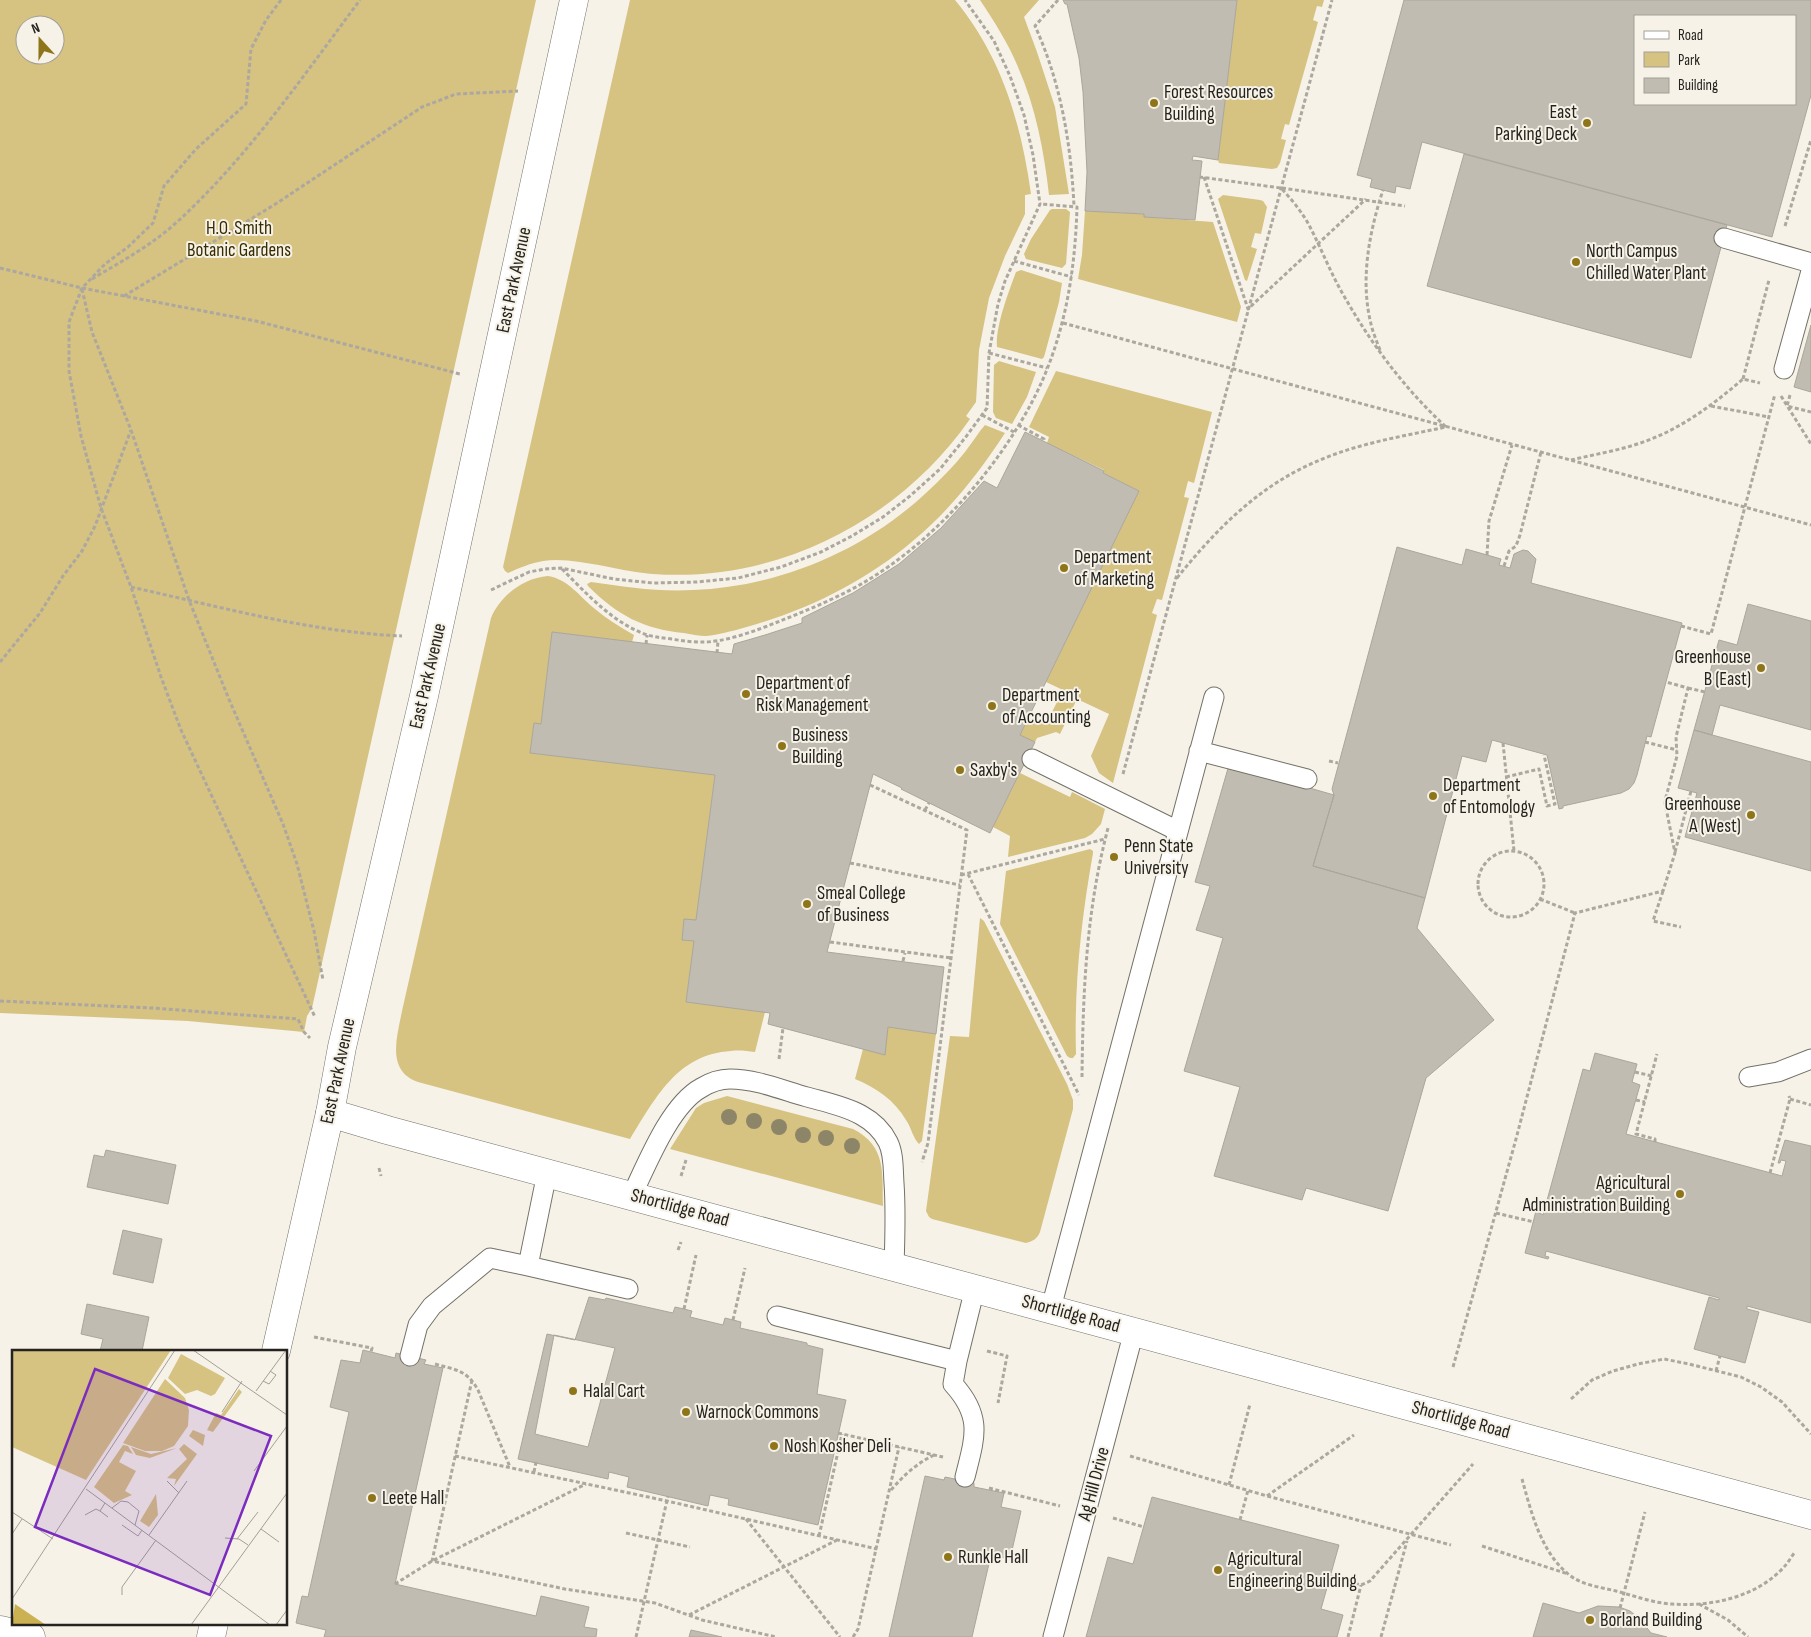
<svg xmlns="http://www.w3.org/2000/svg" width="1811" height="1637" font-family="'Sofia Sans Condensed',sans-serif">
	<rect width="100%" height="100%" fill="#f6f2e7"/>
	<path fill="#d6c281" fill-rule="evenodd" d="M0,0h536l-224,1008 -5,8 -3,16 -116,-11 -188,-8zM25,25h30v30h-30z
		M630,0h325c47,57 66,123 76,194l-6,1v19l-20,42 -16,42 -10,52 -3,52 -10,14 4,3c-71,102 -193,164 -317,155 -33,-2 -79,-18 -110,-13 -12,2 -24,7 -35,12l-3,-2 -2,-4z
		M980,0h59l-15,17 13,35 18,55 14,87 -20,1c-5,-44 -13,-87 -31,-128 -10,-24 -24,-46 -38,-67z
		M1237,0h87l-2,7 -5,-1 -4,14 5,2 -29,103 -4,-1 -4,15 5,1 -6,23 -3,5 -5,1 -53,-6 -1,-3z
		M1223,195l37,5 3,1 4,6 -6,27 -6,-1 -4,14 6,2 -10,32 -2,-1 -27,-81z
		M1052,209h14l4,3 -4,52 -4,4 -36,-9 -2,-5 7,-15 19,-29z
		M1085,211l59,3 1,3 68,5 28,85 -4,15 -159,-43 4,-24z
		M1021,270l41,13 -3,19 -15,55 -2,2 -45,-12c-2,-20 12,-56 19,-75z
		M999,361l37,11 -9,25 -15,27 -16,-6 -3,-6 1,-47z
		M1056,371l156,41 -18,71 -6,-2 -4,16 5,1 -27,102 -5,-1 -5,14 5,2 -44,168 -14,-10 -8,-17 18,-42 -32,-15 -17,35 -4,-2 -19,6 -2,4 -15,-7 9,-18 17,7 17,-34 -17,-8 93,-191 -36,-18 1,-3 -57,-27 2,-6 -20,-10z
		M985,425l20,8c-26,40 -55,77 -91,107 -49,42 -108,71 -171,88 -11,3 -25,7 -37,8 -7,0 -15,-2 -22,-3 -41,-4 -67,-18 -96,-47l-1,-2 4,-2c34,5 68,10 102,8 85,-3 171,-39 233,-97 14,-13 27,-26 39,-41 7,-9 13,-19 20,-27z
		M548,576c20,3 32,21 47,33 12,10 25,18 39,26l-2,7 -80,-10 -11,92 -7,-1 -4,30 185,22 -19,145h-12l-2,20 12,1 -8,61 79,10 -10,40c-8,-1 -16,-2 -24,-1 -54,3 -76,48 -101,88l-212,-57c-32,-11 -21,-45 -16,-71l89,-393c9,-22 32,-40 57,-42z
		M1020,773l50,24 2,-5 33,17 -4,15 -9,10 -7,4 -77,19 2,-21 -17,-9z
		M1090,849l3,2v2c-12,67 -19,133 -17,201l-3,4h-3l-3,-2 -67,-132 6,-53z
		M980,918l4,3 83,163 6,16v9l-33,123c-3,7 -7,9 -14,11l-94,-24 -3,-2 -3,-6 24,-175 19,1z
		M888,1027l48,7 -14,107 -3,3c-6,-6 -8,-17 -13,-24 -12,-20 -29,-32 -51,-41l8,-30z
		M727,1096l126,33c34,17 29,45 30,77l-213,-57 26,-41 8,-5z"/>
	<path fill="#c0bcb2" stroke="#a9a69b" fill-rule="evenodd" d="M1063,0h174l-19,160 -25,-4 -1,4 10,1 -7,59 -51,-3v-3l-59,-3 2,-39 -4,-80 -4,-34 -12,-54h-2z
		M1404,0h407v95l-39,142 -350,-95 -12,47 -14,-3 -1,7 -25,-6 2,-8 -15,-4zM1635,16h160v88h-160z
		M1464,154l263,71 -36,133 -264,-72z
		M1811,325v67l-17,-5z
		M1025,432l79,39 -1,2 36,18 -119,244 15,7 -45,91 -89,-44 1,-1 -29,-14 -46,178 117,15 -8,67 -48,-7 -3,28 -117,-31 2,-11 -84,-11 8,-61 -12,-1 2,-21 12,1 19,-145 -185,-22 4,-30 7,1 11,-92 180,22 2,-10 31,-9 37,-12v-5l51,-25 46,-29 42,-36 43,-47 13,7z
		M1397,547l65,18 4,-16 35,10 -2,6 11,3 4,-14 9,-4 5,1 8,8 -5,24 151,40 -31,114 -4,-1 -10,39 -3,8 -5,6 -8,4 -58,13v2l-4,1 -12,-54 -55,-15 -6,22 -24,-6 -37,142 -112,-32 21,-71 -2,-6z
		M1748,604l63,17v109l-91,-25 -8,30 -18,-5 25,-90 18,5z
		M1694,730l117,32v109l-126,-34 12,-44 -19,-5z
		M1229,765l105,30 -21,71 112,32 -8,30 77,92 -68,58 -38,133 -82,-23 -4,12 -88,-24 26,-89 -56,-16 39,-133 -27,-8 14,-44 -15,-4z
		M1595,1053l42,11 -5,18 8,3 -14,49 156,42 4,-15 -5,-1 -1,3h-2l7,-23 26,6v177l-64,-17v3l12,3 -14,51 -51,-14 15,-52 10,3v-2l-173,-47 -1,5 4,1 -1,2 -23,-6 11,-42 7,4 40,-146 7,2z
		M106,1150l70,15 -8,39 -81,-17 7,-32 10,2z
		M123,1230l39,9 -9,44 -40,-9z
		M589,1297l16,3 1,-2 67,15 2,-6 9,2 8,2 -2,6 33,8 2,-7 16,4 -1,6 67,15v2l16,4 -6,45 29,6 -28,125 -90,-20 1,-6 -19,-4 -2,11 -81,-19 2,-10 -20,-5 -1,7 -90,-20 29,-125 28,6z
		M87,1304l62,13 -7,34h-42l3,-12 -22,-5z
		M554,1335l61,13 -27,99 -53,-13z
		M363,1350l32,8 1,-5 30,7 -2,4 19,4 -48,216 141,32 5,-20 48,11 -5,20 13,2 -1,8h-272l2,-7 -30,-7 6,-27 6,1 41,-185 -19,-5 11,-47 19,3z
		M925,1476l19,4 1,-3 29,6v4l30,6 -3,14 20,4 -11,48 -19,-4 -19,82h-83z
		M1152,1497l187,48 -18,64 22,6 -6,22h-251l22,-80 25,7z
		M1543,1603l36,10 19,-7 21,1 11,4 10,8 11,14 16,4h-134z
		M691,1630l31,7h-33z"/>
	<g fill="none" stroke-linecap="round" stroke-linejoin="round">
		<defs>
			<path id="service" d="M1724,238l87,25
				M1784,369l27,-98
				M1199,751l108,28
				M1032,759l146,72
				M1749,1077l29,-5 33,-13
				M547,1173l-19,93 100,23
				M632,1195c15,-31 38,-90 69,-107 8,-5 19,-9 29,-9 26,0 52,11 77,18 18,5 38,9 54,18 11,6 21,15 27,27 6,12 5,27 6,41 2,28 1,55 0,83
				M1051,1308l163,-611
				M777,1316l180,45 18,-73
				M410,1356l8,-31 14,-19 58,-48 38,8
				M957,1361l-4,23c30,33 22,53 12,93
				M1053,1637l81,-306"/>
			<path id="minor" d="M330,1113l57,17 1424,385
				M0,1630l31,7"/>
			<path id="secondary" d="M276,1351l54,-238 12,-66 82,-351 150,-696
				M211,1637l3,-14"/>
		</defs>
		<use href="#service" stroke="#737066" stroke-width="21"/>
		<use href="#minor" stroke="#737066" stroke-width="29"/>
		<use href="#secondary" stroke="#737066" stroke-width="29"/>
		<path stroke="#aca8a0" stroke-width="3" stroke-dasharray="4 2.5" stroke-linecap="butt" d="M281,0l-15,20 -15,29 -5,55 -50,45 -32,37 -11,37 -25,24 -23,17 -23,24 -13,34v49l12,65 20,72 30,79 30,90 20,53 134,287
			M1058,0l-23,26c26,57 36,118 39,180
			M1204,177l44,132 118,-110
			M1282,188l123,18
			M1785,226l26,-86
			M1014,261l58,16
			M0,268l82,20 174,33 204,53
			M92,279c30,-18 60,-34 85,-57 71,-65 126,-146 183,-222
			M82,289l10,43 39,98 58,170 39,97 55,127 14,40 17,67 9,49
			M124,296l150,-91 148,-98 34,-13 62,-3
			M1063,323l748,202
			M1380,350c-3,-8 -7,-17 -9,-26 -11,-44 -2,-91 12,-134
			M989,353l58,15
			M1743,379l26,-99
			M1790,395l-3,11 24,6
			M1781,396l30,48
			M1711,406l58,11
			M982,415l32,17
			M1018,425l26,14 -1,2
			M1571,460c25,-6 51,-10 75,-19 36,-13 68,-37 97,-62l17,4
			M1487,555l2,-34 23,-76
			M1504,566l5,-15 7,-5 4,-11 21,-83
			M562,569c23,23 48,51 80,64 10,4 20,5 31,6 9,2 18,3 27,3 24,1 58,-12 80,-21 28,-11 57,-23 83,-38 69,-40 132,-111 169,-181 32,-61 43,-127 45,-195l-37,-3
			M1177,578c40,-50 84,-94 143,-118 40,-17 84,-24 126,-33 -42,-39 -74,-82 -102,-131 -13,-22 -22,-46 -34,-69 -7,-14 -18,-27 -29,-39l-81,-11
			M131,587c90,20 179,45 271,49
			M491,590l38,-18 16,-3 16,-1 53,11 39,4 44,-1 41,-4 43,-11 40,-15 31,-16 31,-19 27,-21 30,-27 25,-31 22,-30 2,-55 9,-49 7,-23 35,-77 -7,-49 -9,-40 -14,-39 -16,-35 -29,-41
			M1681,626l30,8 64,-240
			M646,644l1,-9
			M717,653l1,-12
			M0,662l40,-49 23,-37 19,-25 13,-25 36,-96
			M1688,688l17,4
			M1645,742l32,8
			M1503,743l11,108
			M1329,761l9,2
			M1123,774l209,-774
			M1506,777l33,-8 8,37 8,-2 -11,-49
			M870,785l97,45 -39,313 -6,19
			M925,810l4,-7
			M1478 884a33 33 0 1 1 66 0a33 33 0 1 1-66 0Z
			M1675,852l16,-61
			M850,863l110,22
			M968,874l111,221
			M961,875l144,-36
			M1663,891l-10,30 28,6
			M1540,899l35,14
			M830,942l121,16
			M903,961l2,-8
			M0,1001l152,7 146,11 6,13 6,6
			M779,1059l4,-31
			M1635,1072l17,4
			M1082,1077c1,-86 4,-165 26,-249
			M1790,1099l21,6
			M1636,1100l9,2
			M1655,1142v-3l-19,-5 21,-80
			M379,1168l2,8
			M1770,1173l20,-74 -1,-3
			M681,1176l5,-16
			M1496,1213l38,9
			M678,1250l3,-8
			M684,1309l12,-54
			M733,1320l12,-52
			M314,1337l58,11 -1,4
			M987,1351l20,5 -9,47
			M435,1364c21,6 32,6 43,26l32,77
			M1453,1367l63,-228 59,-226 88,-22 12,-38 -10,-50 1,-6 11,-41 -1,-19 12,-49 -22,-6
			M1716,1371l4,-15
			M472,1380l-40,181 133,28 90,14 47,17 74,17
			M1571,1399l21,-19 21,-9 25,-7 26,-5 25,5 52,13 20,10 21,15 29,32
			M838,1433l105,24
			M455,1456l212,45 210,48
			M1130,1456l137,40 184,49
			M534,1472l2,-10
			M1522,1479c9,32 18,71 45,94 13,12 33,14 49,18 19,5 37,12 56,13 39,3 85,-7 112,-37 4,-4 7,-10 11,-15
			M1229,1485l21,-81
			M989,1488l71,18
			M891,1490c13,-15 25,-26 43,-35
			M1267,1496l87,-61
			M1113,1518l31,9
			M746,1519l94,118
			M1240,1520l8,-30
			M626,1533l64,14
			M819,1536l23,-102
			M1482,1546l86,28
			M1330,1576l31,9 9,-4 103,-117
			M395,1584l37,-23 154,-77
			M1699,1604l29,16 20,17
			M1620,1608l25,-96
			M689,1615l148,-75
			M636,1637l32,-141
			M853,1637l5,-8 41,-182
			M1348,1637l13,-52
			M1381,1637l26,-96"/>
		<use href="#service" stroke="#fff" stroke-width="19"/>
		<use href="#minor" stroke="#fff" stroke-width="28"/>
		<use href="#secondary" stroke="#fff" stroke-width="28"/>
	</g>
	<g fill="#8d8568">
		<circle cx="729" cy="1117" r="8"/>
		<circle cx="754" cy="1121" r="8"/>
		<circle cx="779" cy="1127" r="8"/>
		<circle cx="803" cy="1135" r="8"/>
		<circle cx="826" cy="1138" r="8"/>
		<circle cx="852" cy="1146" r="8"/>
	</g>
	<g fill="#8e751a" stroke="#f6f2e7" stroke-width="2">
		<circle cx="1154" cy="103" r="5"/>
		<circle cx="1587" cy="123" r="5"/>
		<circle cx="1576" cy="262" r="5"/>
		<circle cx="1064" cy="568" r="5"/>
		<circle cx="1761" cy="668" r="5"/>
		<circle cx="746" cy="694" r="5"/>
		<circle cx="992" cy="706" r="5"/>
		<circle cx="782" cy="746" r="5"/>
		<circle cx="960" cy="770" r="5"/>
		<circle cx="1433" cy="796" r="5"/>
		<circle cx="1751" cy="815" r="5"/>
		<circle cx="1114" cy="857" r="5"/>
		<circle cx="807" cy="904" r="5"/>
		<circle cx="1680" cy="1194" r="5"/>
		<circle cx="573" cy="1391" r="5"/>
		<circle cx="686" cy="1412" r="5"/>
		<circle cx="774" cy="1446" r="5"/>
		<circle cx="372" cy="1498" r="5"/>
		<circle cx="948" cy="1557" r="5"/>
		<circle cx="1218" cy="1570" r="5"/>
		<circle cx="1590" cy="1620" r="5"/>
	</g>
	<g text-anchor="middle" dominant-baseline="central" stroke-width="4" stroke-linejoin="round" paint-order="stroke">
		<g font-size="19" fill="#25231f" stroke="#f6f2e7" text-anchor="start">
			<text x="1164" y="92">Forest Resources<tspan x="1164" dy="22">Building</tspan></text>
			<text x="1577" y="112" text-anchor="end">East<tspan x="1577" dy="22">Parking Deck</tspan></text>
			<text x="1586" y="251">North Campus<tspan x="1586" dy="22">Chilled Water Plant</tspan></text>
			<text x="1074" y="557">Department<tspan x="1074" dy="22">of Marketing</tspan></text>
			<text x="1751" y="657" text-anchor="end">Greenhouse<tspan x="1751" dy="22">B (East)</tspan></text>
			<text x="756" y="683">Department of<tspan x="756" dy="22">Risk Management</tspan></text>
			<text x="1002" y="695">Department<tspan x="1002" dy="22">of Accounting</tspan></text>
			<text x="792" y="735">Business<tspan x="792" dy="22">Building</tspan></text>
			<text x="970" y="770">Saxby's</text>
			<text x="1443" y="785">Department<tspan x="1443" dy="22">of Entomology</tspan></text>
			<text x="1741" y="804" text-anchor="end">Greenhouse<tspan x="1741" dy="22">A (West)</tspan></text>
			<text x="1124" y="846">Penn State<tspan x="1124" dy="22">University</tspan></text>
			<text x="817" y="893">Smeal College<tspan x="817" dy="22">of Business</tspan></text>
			<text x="1670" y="1183" text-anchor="end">Agricultural<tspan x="1670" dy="22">Administration Building</tspan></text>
			<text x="583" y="1391">Halal Cart</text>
			<text x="696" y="1412">Warnock Commons</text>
			<text x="784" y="1446">Nosh Kosher Deli</text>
			<text x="382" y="1498">Leete Hall</text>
			<text x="958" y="1557">Runkle Hall</text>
			<text x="1228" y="1559">Agricultural<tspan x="1228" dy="22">Engineering Building</tspan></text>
			<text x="1600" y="1620">Borland Building</text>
		</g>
		<g font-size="19" fill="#372b01" stroke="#f6f2e7">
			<text x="239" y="228">H.O. Smith<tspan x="239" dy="22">Botanic Gardens</tspan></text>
		</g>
		<g font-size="19" fill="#25231f" stroke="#f6f2e7">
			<text transform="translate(514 280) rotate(-78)">East Park Avenue</text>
			<text transform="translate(428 676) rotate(-77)">East Park Avenue</text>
			<text transform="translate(338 1071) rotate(-78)">East Park Avenue</text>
			<text transform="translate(680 1208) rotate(15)">Shortlidge Road</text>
			<text transform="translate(1071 1314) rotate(15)">Shortlidge Road</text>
			<text transform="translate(1461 1420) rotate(15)">Shortlidge Road</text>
			<text transform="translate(1094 1484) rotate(-75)">Ag Hill Drive</text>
		</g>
	</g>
	<g transform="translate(12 1350)">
		<rect width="275" height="275" fill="#f6f2e7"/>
		<path d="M0,0h159l-85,130 -74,-33zM169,4l44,24 -10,16 -4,2 -14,-6 -12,4 -17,-16zM153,29l20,19 4,12 -1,16 -14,20 -12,5h-17l-22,-8zM227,39l3,3 -29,40 -6,-2 9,-17 5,2zM181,80l12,5 -2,11 -14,-10zM172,94l13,10 -23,32 2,-7 -9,-1 20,-19 -8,-10zM111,95l5,1 5,8 -8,-3 -6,11 17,9 -11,20 7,4 -18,8 -20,-16zM119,97l20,7 26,-6 -27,10 -14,-3zM144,144l2,21 -9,12 -9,-6z" fill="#d6c281"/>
		<path d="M3,254l31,21h-34z" fill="#ccb153"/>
		<path fill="none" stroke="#a29f97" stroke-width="1" d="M181,0l94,65M251,31l6,3 7,-9 -6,-4M244,41l30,-41M210,62l20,-31M242,121l33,-45M155,131l12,12M74,139l184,136M93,153l-5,8 8,6M100,158l9,-7 7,1 11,9 -4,14M0,162l41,27M73,165l11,-6 4,2M110,175l16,11 4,-6M249,179l18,13M0,184l10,-15M137,185l38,-54M213,188l14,1 9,6M225,189l21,-27M110,245v-8l34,-47M0,249l163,-249M179,275l96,-132M264,275l11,-15"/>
		<path fill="#7b2cbf" fill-opacity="0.15" stroke="#7b2cbf" stroke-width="2.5" d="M83,19l176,67 -61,159 -175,-68z"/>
		<rect width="275" height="275" fill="none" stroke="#25231f" stroke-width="2.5"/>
	</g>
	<rect x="1634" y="15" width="162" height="90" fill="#f6f2e7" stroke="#a29f97"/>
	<rect x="1644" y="31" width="25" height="8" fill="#ffffff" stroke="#a29f97"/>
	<text x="1678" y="40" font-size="15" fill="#25231f">Road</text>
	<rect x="1644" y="52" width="25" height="15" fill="#d6c281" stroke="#a29f97"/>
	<text x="1678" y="65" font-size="15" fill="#25231f">Park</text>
	<rect x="1644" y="78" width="25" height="15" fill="#c0bcb2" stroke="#a29f97"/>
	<text x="1678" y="90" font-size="15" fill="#25231f">Building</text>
	<g transform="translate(40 40) rotate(339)"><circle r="24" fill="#f6f2e7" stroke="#a29f97"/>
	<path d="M0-4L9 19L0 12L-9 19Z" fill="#8e751a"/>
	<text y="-8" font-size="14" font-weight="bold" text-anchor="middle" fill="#25231f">N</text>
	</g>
</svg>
